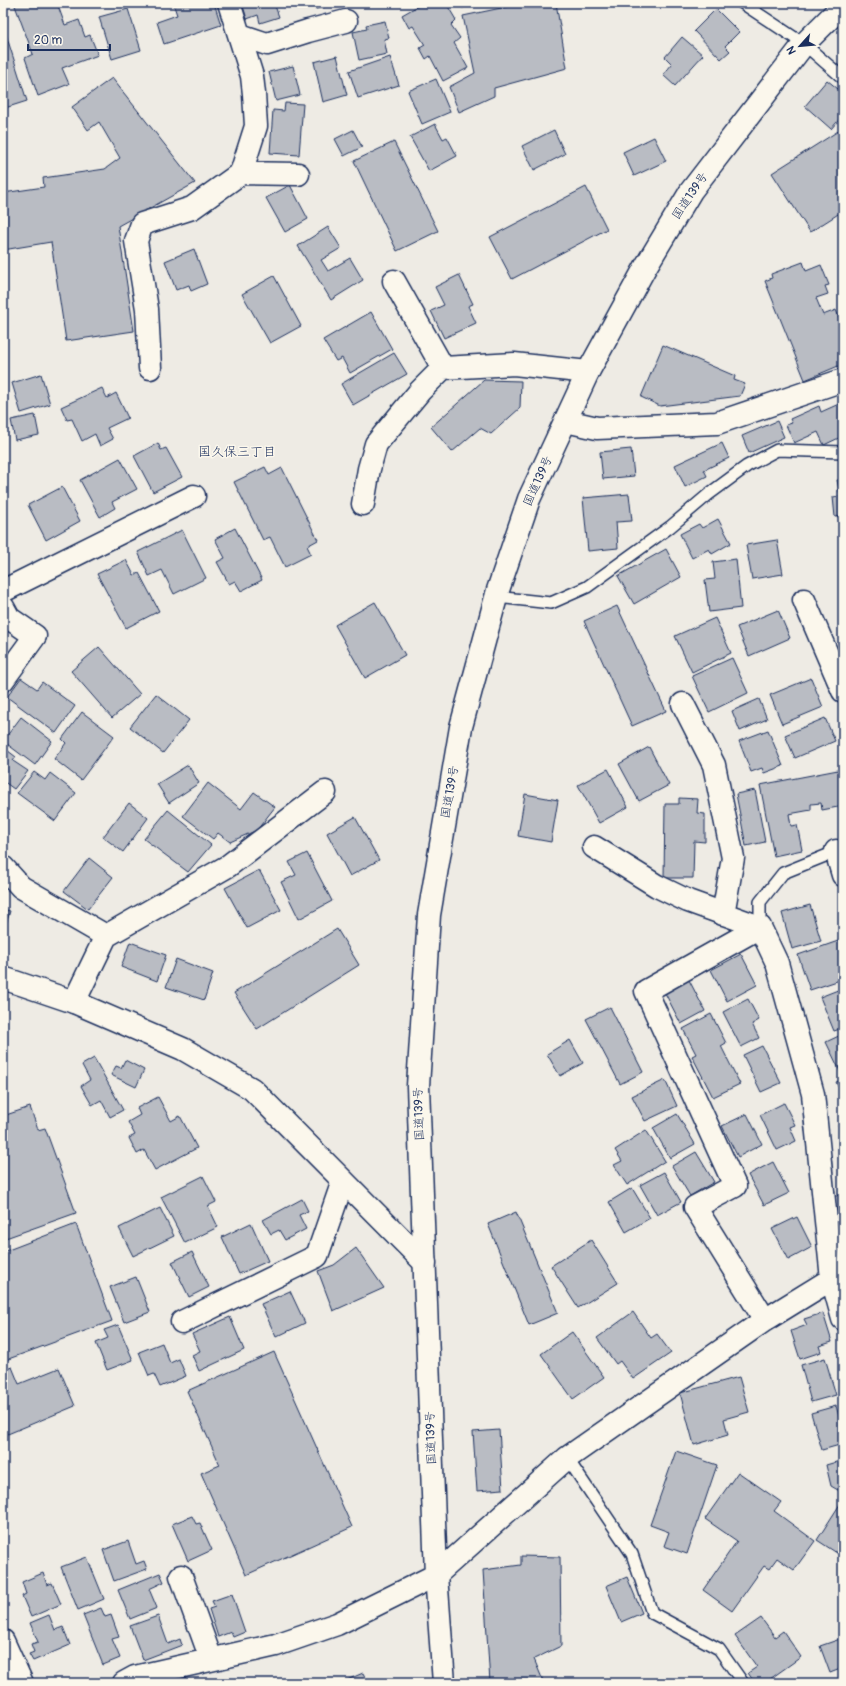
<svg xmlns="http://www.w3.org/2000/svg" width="846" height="1686" font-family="Pangolin,'Klee One',sans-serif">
	<rect width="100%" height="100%" fill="#eeebe4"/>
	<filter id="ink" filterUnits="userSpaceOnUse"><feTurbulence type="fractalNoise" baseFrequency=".025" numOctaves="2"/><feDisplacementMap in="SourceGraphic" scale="8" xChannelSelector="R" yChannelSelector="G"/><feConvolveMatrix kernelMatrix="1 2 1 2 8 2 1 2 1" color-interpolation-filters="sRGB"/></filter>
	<g filter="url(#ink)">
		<path fill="#b9bcc3" stroke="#1b2f5e" d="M14,3h43l8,22 14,-5 6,17 5,-2 8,20 -36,13 7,16 -31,12 -13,-38 8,-4z
			M173,3h41l7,22 -57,19 -7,-22 20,-7z
			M242,3h32l5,14 -19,6 -2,-8 -11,4z
			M314,3h19v2l-17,4z
			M423,3h11l3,3 4,-3h5l10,17 -5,5 9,13 -6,5 14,25 -25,13 -13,-25 -4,3 -6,-11 5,-3 -12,-19 -4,2 -7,-13z
			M461,3h25l-24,5z
			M525,3h31l11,65 -73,20v8l-35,16 -10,-25 26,-14 -12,-57z
			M128,9l13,41 -29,9 -13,-42z
			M716,9l23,23 -14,14 5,5 -9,8 -27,-28z
			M385,21l4,17 -5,1 3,15 -28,6 -6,-28 14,-3 -1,-4z
			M3,25l24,76 -22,7 -2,-4z
			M682,37l21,18 -28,31 -12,-11 9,-11 -7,-7z
			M337,56l10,39 -24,7 -9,-40z
			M390,57l9,28 -41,13 -9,-27z
			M293,66l7,29 -24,6 -7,-29z
			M112,78l83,105 -77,43 16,105 -68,10 -15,-99 -48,8v-57l41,-6 -1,-9 62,-9 15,-11 -21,-36 -11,8 -16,-23z
			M436,79l14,33 -28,12 -14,-33z
			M827,80l16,13v22l-12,14 -26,-23z
			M285,103l18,1 -4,51 -29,-2 3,-43 11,1z
			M435,124l8,15 4,-2 10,19 -28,15 -19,-34z
			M843,128v83l-33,21 -38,-59z
			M353,130l9,17 -18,9 -9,-17z
			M554,130l11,24 -31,16 -12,-24z
			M654,137l12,24 -32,15 -11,-24z
			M394,142l44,89 -41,20 -43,-90z
			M290,185l18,34 -23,13 -19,-34z
			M586,187l21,42 -95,50 -22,-42z
			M328,227l13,21 -20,12 7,11 22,-13 13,22 -32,20 -33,-54z
			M194,249l13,35 -16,7 -2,-6 -13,5 -11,-29z
			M803,262l3,9 15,-6 8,20 -4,1 3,8 -12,4 7,17 13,-5 7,17v37l-38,16 -40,-99 7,-3 -1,-4z
			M459,275l14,29 -5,2 8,17 -32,15 -13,-27 13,-6 -9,-18z
			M274,276l27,50 -31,17 -28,-49z
			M371,312l21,37 -42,24 -8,-15 -6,3 -13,-21z
			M663,345l72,31 -1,4 11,4 -5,12 -80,10 -19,-9z
			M394,353l13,21 -54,31 -12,-21z
			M41,374l9,30 -29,9 -9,-30z
			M484,380l37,1 -1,27 -29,26 -11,-6 -28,24 -21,-25z
			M102,388l5,10 9,-5 12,25 -21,10 6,11 -13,7 -5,-12 -13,7 -10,-22 -5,1 -6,-13z
			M841,403l2,3v30l-19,9 -6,-13 -24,11 -8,-18 6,-2 -2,-4 29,-13 2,6z
			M35,415l4,20 -24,5 -4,-20z
			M777,421l7,16 -35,16 -7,-17z
			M158,443l3,7 5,-2 16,29 -29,15 -19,-36z
			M722,443l7,15 -25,12 3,6 -22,11 -10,-22z
			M631,449l3,27 -31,3 -3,-27z
			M120,458l17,31 -25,13 3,6 -15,9 -20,-37z
			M265,467l4,8 13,-7 36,72 -11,6 4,8 -26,13 -15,-30 -7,3 -29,-58z
			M837,480h6v36l-8,1 -2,-20 7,-1z
			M62,487l18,34 -34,19 -18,-35z
			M629,494l3,27 -16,1 2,26 -30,3 -5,-53z
			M718,519l13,24 -19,11 -3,-5 -17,9 -12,-24 19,-10 3,4z
			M235,528l27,52 -21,11 -6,-10 -6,3 -12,-22 8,-4 -10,-19z
			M182,530l24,48 -32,16 -12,-24 -13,6 -11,-24z
			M777,540l6,34 -31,5 -6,-34z
			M666,549l15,28 -47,27 -16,-28z
			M736,559l5,49 -32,4 -4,-32 10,-1 -2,-17z
			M126,560l8,15 5,-2 20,38 -33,17 -29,-54z
			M375,602l30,53 -40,23 -30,-53z
			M617,606l49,105 -34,15 -48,-105z
			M778,610l12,28 -41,18 -12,-29z
			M715,618l16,35 -39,19 -17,-36z
			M99,647l41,47 -28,24 -41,-47z
			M732,658l16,35 -39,19 -17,-36z
			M21,678l16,11 5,-7 33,24 -19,27 -49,-36z
			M811,678l12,29 -41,17 -12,-29z
			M156,694l33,26 -26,33 -33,-26z
			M759,699l8,20 -27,12 -8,-20z
			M82,712l32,24 -33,44 -27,-21 12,-16 -4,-4z
			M21,717l31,24 -17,24 -32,-24z
			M825,718l10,23 -40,17 -10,-23z
			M768,730l15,36 -19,7 -2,-5 -11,4 -12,-31z
			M3,747l13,10 -3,4 15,10 -14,18 -11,-8z
			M649,747l20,38 -30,16 -20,-37z
			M188,765l11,18 -30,20 -12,-19z
			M608,769l20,38 -29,16 -21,-38z
			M843,769v37l-21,4 -1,-7 -10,1v6l-22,4 2,12 6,-1 5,25 -28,6 -14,-71z
			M34,772l11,8 5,-7 26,20 -21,28 -38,-28z
			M208,783l33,26 13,-17 21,15 -18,23 -27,12 -12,-9 -5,6 -30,-23z
			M755,790l10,52 -19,4 -10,-52z
			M525,794l33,6 -7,42 -33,-6z
			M679,798l19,1 -1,14 8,1v28l-11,-1 -1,37h-29l1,-74h14z
			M129,803l19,15 -25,34 -20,-15z
			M168,810l43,35 -23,27 -44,-33z
			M355,817l24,43 -29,16 -23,-43z
			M307,853l25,48 -33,18 -18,-37 15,-7 -7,-13z
			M89,858l24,19 -25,32 -24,-18z
			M259,870l22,40 -34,18 -22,-40z
			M810,905l11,36 -29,8 -10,-36z
			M3,909l7,2 -7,23z
			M337,929l22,36 -102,64 -23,-36z
			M841,940l2,4v35l-33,11 -12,-35z
			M130,942l36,13 -9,26 -36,-14z
			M741,954l16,31 -30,16 -16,-31z
			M176,959l37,14 -9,27 -38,-13z
			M689,980l16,31 -24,13 -16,-31z
			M843,988v40l-9,3 -14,-34z
			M748,999l11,21 -7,4 7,14 -18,9 -18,-35z
			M610,1007l33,65 -23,12 -34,-65z
			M711,1014l15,29 -5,3 19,38 -27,13 -21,-41 4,-2 -13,-25z
			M843,1034v38l-2,1 -15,-31z
			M570,1040l13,23 -23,13 -13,-22z
			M762,1046l19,37 -20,9 -18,-37z
			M94,1058l29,52 -13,7 -9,-17 -9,5 -11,-19 9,-6 -8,-15z
			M125,1060l19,10 -8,17 -25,-12 5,-9 5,2z
			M843,1079v18l-7,-15z
			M665,1080l12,26 -32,15 -13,-25z
			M158,1097l13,24 9,-5 17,32 -42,22 -11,-20 -7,4 -8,-16 6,-3 -7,-13 12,-7 -3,-7z
			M784,1103l11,22 -5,2 6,14 -19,9 -17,-35z
			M30,1107l8,23 7,-2 31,85 -73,26v-123z
			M677,1114l18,30 -25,14 -17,-30z
			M747,1114l15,30 -24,13 -16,-31z
			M843,1123v13l-5,-11z
			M646,1130l19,31 -38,24 -13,-20 8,-4 -7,-11z
			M696,1152l18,30 -24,14 -18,-30z
			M773,1162l16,31 -25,12 -16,-30z
			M664,1172l17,30 -24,13 -17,-30z
			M203,1176l13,26 -8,4 10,21 -33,16 -24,-46z
			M632,1188l18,30 -24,14 -17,-30z
			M843,1193v28l-11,-23z
			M302,1199l6,12 -9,4 7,14 -21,11 -6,-10 -8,4 -8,-14z
			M160,1208l14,28 -41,20 -14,-28z
			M516,1212l42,101 -29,12 -41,-101z
			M797,1217l15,30 -24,13 -16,-31z
			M251,1223l17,38 -29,13 -17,-37z
			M76,1224l36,97 -109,40v-109z
			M591,1240l27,43 -40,25 -27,-42z
			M356,1248l28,40 -51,23 -15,-40 16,-6z
			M192,1252l17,35 -20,10 -17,-35z
			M136,1277l14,35 -26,10 -14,-35z
			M290,1291l15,32 -29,14 -15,-33z
			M633,1312l18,26 6,-4 14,19 -38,26 -13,-18 -4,3 -19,-26z
			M823,1313l9,29 -13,4 2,6 -21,7 -9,-28 16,-6 -3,-6z
			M230,1317l14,33 -45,21 -7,-16 8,-4 -8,-17z
			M118,1325l15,35 -26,10 -11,-27 12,-5 -4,-8z
			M572,1332l32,45 -31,22 -32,-45z
			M162,1343l8,20 9,-4 7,17 -26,11 -6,-13 -5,2 -10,-24z
			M274,1352l78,175 -106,48 -45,-102 19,-8 -33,-74z
			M825,1358l11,37 -25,7 -10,-37z
			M12,1367l7,17 40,-16 16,38 -72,30v-66z
			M739,1377l10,35 -25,7 4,16 -34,10 -14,-52z
			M836,1406l7,24v14l-21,6 -11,-37z
			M499,1430l4,59 -26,2 -4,-59z
			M676,1451l41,14 -30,89 -23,-8 5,-14 -19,-7z
			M843,1460v33l-12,-7 -5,-21z
			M738,1472l43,30 -7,9 41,30 -21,29 -17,-12 -8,11 -5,-3 -32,45 -29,-21 34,-49 -32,-22z
			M842,1501l1,1v55l-26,-17z
			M192,1516l4,8 4,-1 12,27 -24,11 -16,-37z
			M128,1541l8,23 8,-3 3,8 -33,12 -11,-31z
			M521,1556l39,1 1,89 -27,13 10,24h-54l-7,-113 38,-5z
			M87,1557l17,42 -26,11 -17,-43z
			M43,1573l4,12 5,-2 9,21 -30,13 -9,-21 4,-2 -4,-12z
			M160,1573l4,9 -15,7 8,19 -27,11 -12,-29z
			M627,1577l15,36 -21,9 -15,-36z
			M232,1594l13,38 -12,5 -2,-5 -13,5 -9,-28 6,-2 -3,-6z
			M101,1608l4,9 6,-2 8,22 -7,2 8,19 -17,7 -20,-50z
			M49,1615l6,15 8,-3 7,18 -37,16 -4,-7 5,-2 -3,-8 7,-2 -8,-19z
			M158,1616l10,28 12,-5 2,6 -39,15 -13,-34z
			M761,1618l14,19 8,-6 18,26 -31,22 2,4h-17l-7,-10 9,-6 -22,-31z
			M843,1638v30l-13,5 -10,-27z
			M363,1673l5,10h-28z"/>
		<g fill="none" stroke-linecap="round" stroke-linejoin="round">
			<defs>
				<path id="lane" d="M742,3l62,41 39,34
					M496,597l55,6 36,-16 83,-60 39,-33 38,-28 30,-16 66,2
					M760,927v-25l23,-29 57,-23
					M567,1458l65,96 20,59 67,36 24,34"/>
				<path id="street" d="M240,35l27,9 41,-13 38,-10
					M241,173l57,1
					M150,368l-3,-59 -11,-68 6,-17 50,-16 49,-35 15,-47 -2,-32 -2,-18 -23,-73
					M443,368l71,-4 74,8
					M566,421l31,7 120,-5 126,-43
					M363,504l6,-35 7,-25 44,-53 23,-23 -49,-87
					M3,591l191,-95
					M804,600l39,91
					M3,607l6,11 26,18 -32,44
					M683,704l31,61 19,93 -10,56
					M594,847l63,39 31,15 72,26 17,36 36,131 19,185 11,40
					M836,851l7,24
					M3,867l18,20 85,49
					M760,927l-114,64 89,195 -40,21 70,113
					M74,1002l32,-66 122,-70 97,-74
					M182,1322l135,-66 26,-75
					M181,1576l30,83
					M3,1641l19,42
					M124,1683l11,-6 141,-32 61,-21 99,-49 131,-117 198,-138 78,-48"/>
				<path id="secondary" d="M3,978l71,24 109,47 69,40 173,174"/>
				<path id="highway" d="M444,1683l-8,-108 -18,-489 11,-171 32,-188 37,-137 31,-91 59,-127 58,-106 45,-75 113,-147 39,-39"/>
			</defs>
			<use href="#lane" stroke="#1b2f5e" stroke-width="14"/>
			<use href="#street" stroke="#1b2f5e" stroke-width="25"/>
			<use href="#secondary" stroke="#1b2f5e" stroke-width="25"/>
			<use href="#highway" stroke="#1b2f5e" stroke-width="25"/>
			<use href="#lane" stroke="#fbf7ec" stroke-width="11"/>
			<use href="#street" stroke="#fbf7ec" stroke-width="22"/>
			<use href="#secondary" stroke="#fbf7ec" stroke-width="22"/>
			<use href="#highway" stroke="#fbf7ec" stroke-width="22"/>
		</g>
	</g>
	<g text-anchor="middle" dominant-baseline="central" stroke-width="3" stroke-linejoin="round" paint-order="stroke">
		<g font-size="12" fill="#1b2f5e" stroke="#fbf7ec">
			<text transform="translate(690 196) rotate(-56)">国道139号</text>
			<text transform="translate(538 481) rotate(-66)">国道139号</text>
			<text transform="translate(450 792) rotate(-80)">国道139号</text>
			<text transform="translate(419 1114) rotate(-92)">国道139号</text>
			<text transform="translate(431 1438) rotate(-92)">国道139号</text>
		</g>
		<g font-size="13" fill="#1b2f5e" stroke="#fbf7ec">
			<text x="237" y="452">国久保三丁目</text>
		</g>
	</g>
	<rect width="846" height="1686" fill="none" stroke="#fbf7ec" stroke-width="16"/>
	<rect x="8" y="8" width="830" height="1670" fill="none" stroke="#1b2f5e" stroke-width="1.5" filter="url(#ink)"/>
	<g transform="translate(800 46) rotate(243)" stroke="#fbf7ec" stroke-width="3" paint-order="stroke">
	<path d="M0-3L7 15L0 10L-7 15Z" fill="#1b2f5e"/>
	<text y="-6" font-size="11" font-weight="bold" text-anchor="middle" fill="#1b2f5e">N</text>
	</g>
	<path d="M28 44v6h82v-6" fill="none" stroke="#1b2f5e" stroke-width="2"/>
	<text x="34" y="44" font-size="12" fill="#1b2f5e" stroke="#fbf7ec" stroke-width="3" paint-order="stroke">20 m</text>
</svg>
